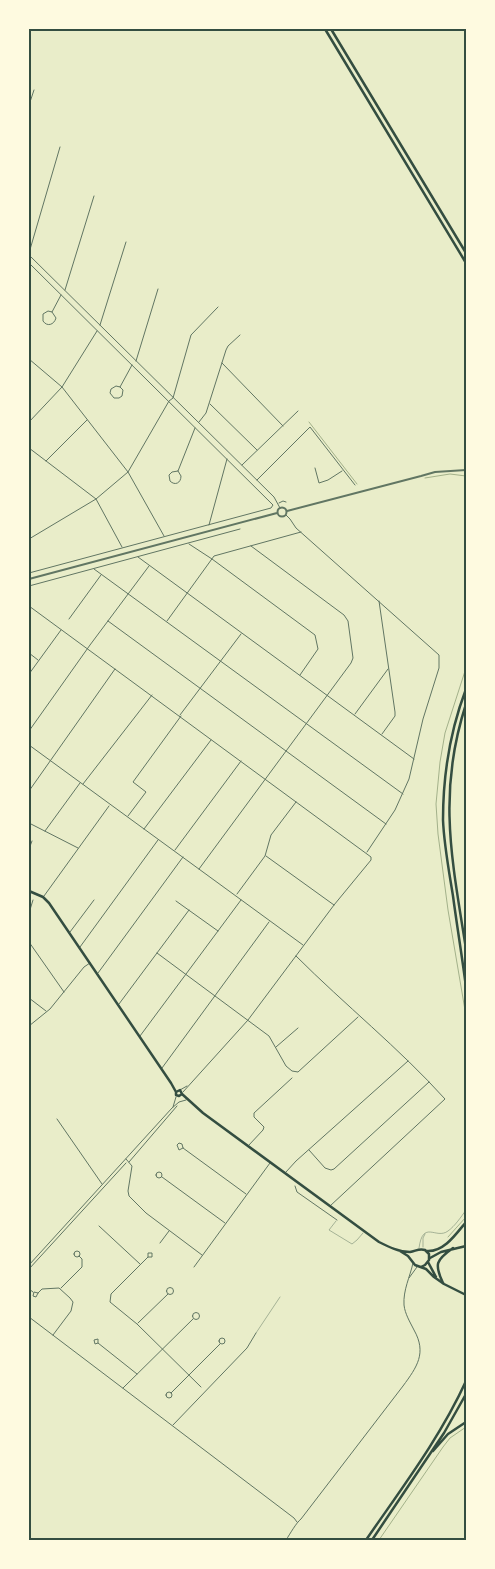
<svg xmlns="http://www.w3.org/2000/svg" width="495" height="1569" font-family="'Work Sans',sans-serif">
	<rect width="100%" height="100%" fill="#e9edc9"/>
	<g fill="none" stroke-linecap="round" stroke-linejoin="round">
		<path stroke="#a3b18a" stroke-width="1" d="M309,422l48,62
			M425,478l25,-4 16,2
			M466,668l-21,65 -5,29 -4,42 2,30 10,76 18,106
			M448,1237l18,-20
			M379,1540l64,-93 7,-9 16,-11"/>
		<path stroke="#617663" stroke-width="0.5" d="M336,1221l-7,9 23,14 5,-4 6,-7
			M423,1247v-9l2,-4
			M419,1248c4,-29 17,-8 29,-17 7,-5 13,-14 18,-21
			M256,1333l24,-36"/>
		<path stroke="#617663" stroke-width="1" d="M129,1162l48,-56
			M29,1269l97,-106
			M29,1289l4,3"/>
		<path stroke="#617663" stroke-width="1" d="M29,105l5,-15
			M29,253l31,-106
			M29,255l245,242 6,11
			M29,263l244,242 -2,3 -242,65
			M65,290l29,-94
			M52,312l4,6c-2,7 -9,9 -13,3v-7l5,-3 4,1 9,-17
			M100,325l26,-83
			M29,359l33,28 66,85 36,64
			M136,361l22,-72
			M222,363l61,63
			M120,387l3,3 -1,6 -3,2h-5l-4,-5 1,-4 5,-3 4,1 12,-22
			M210,404l47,46
			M29,422l33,-35 35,-56
			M199,422l7,-9 20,-63 2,-4 12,-11
			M29,448l67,51 26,48
			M46,461l41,-41
			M242,465l56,-54
			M315,468l4,15 9,-3 14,-9
			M178,471l3,5c0,7 -6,10 -11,5l-1,-6 3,-3 6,-1 17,-43
			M257,480l53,-53 45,58
			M279,503l4,-2 3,1
			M286,515l4,4 6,9 143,127v13l-16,51 -14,60 -14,31 -28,42
			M209,525l18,-66
			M29,539l67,-40 32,-27 41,-71 4,-3 18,-63 27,-28
			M189,544l23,15 103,76 3,14 -18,26
			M138,557l276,202
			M94,569l309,225
			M29,586l211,-57
			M379,601l16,111v4l-13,18
			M29,606l342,251v3l-37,45 -86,115 -65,72
			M69,619l32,-44
			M108,621l278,203
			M167,621l47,-65 87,-24
			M29,653l9,7
			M29,674l32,-44
			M355,714l33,-45
			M180,715l61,-81
			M29,731l61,-86 59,-79
			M29,745l274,200
			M83,784l69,-89
			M466,784l-1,16 1,35
			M29,791l86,-122
			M128,816l18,-24 -13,-10 48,-66
			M29,823l49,25
			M144,829l67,-89
			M45,831l35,-48
			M29,849l3,-8
			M175,850l66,-89
			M266,856l68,49
			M199,869l152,-206 2,-5 -5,-37 -4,-6 -93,-69
			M237,894l28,-38 6,-21 25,-33
			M44,896l65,-90
			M176,901l42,30
			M29,913l4,-13
			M70,932l24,-32
			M29,942l35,50
			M80,947l78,-107
			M157,953l112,83 17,30 6,5 6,1 60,-55
			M296,956c49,49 103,92 149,143l-115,107
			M98,973l85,-116
			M29,998l17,13
			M119,1004l70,-94
			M29,1026l21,-17 34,-42 6,-4
			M140,1036l101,-136
			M276,1047l22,-19
			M162,1068l107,-146
			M180,1090l7,-4
			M173,1107l3,-10
			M57,1119l45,65
			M249,1145l14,-15 1,-3 -10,-10v-4l38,-35
			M183,1148l-4,2 -2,-5 2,-2 3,1 1,4 63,46
			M309,1150l16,18 6,2 3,-1 95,-87
			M126,1159l6,7 -4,25 1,5 17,17 56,42
			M156 1175a3 3 0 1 1 6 0a3 3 0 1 1-6 0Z
			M286,1172l10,-11 112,-100
			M162,1177l63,46
			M295,1186l2,6 40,28
			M99,1226l41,38
			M160,1243l9,-12
			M74 1254a3 3 0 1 1 6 0a3 3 0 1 1-6 0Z
			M148,1257v-4h4v4h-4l-37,37 -1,8 27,22 64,63
			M29,1265l143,-157 7,-6 7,-2
			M194,1267l76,-104
			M409,1278l8,-11
			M166.5 1291a3.5 3.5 0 1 1 7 0a3.5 3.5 0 1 1-7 0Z
			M61,1288l21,-21v-8l-3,-3
			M38,1293l-4,-1 -1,4 3,1 2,-4 4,-4 17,-1 11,10 3,4 -2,9 -18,24
			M192.5 1316a3.5 3.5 0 1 1 7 0a3.5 3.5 0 1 1-7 0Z
			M29,1317l265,201 3,4
			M138,1323l30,-29
			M219 1341a3 3 0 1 1 6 0a3 3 0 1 1-6 0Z
			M98,1343v-4l-4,1 1,4 3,-1 39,31
			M123,1388l70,-69
			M166 1395a3 3 0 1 1 6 0a3 3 0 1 1-6 0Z
			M171,1393l49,-49
			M173,1425l74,-77 9,-15
			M286,1540c4,-6 10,-17 15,-21l102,-133c14,-19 24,-33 11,-56 -4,-8 -9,-16 -10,-25 -1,-15 6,-28 9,-42"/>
		<path stroke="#617663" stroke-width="2" d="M277.5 512a4.5 4.5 0 1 1 9 0a4.5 4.5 0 1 1-9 0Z
			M287,511l134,-35 14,-4 31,-2
			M29,579l248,-66"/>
		<path stroke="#344e41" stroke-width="2.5" d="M29,891l14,6 6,6 122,180 5,9v3l3,1 3,-2 -2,-4 -4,2
			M182,1094l21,19 176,129c10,5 20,10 31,10 6,-1 9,-4 15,-2l4,4v6l-4,5 -4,2
			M400,1251l8,5 7,9 11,4 8,8 10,7 22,11
			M428,1262l8,15"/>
		<path stroke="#344e41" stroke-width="2.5" d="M325,29l141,234
			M331,29l135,224
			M466,689c-16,42 -23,86 -23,131 1,25 6,51 10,76 4,30 9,60 13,91
			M466,704c-29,89 -14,156 0,245
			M427,1251c17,1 29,-17 39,-29
			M430,1258l11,-6 25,-6
			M443,1283c-9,-19 -7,-23 10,-35
			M433,1451l15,-17 18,-12
			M366,1540c35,-51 74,-102 100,-159
			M372,1540l72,-107 22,-39"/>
	</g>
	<rect width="495" height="1569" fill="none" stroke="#fefae0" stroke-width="60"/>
	<rect x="30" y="30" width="435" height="1509" fill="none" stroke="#344e41" stroke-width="2"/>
</svg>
